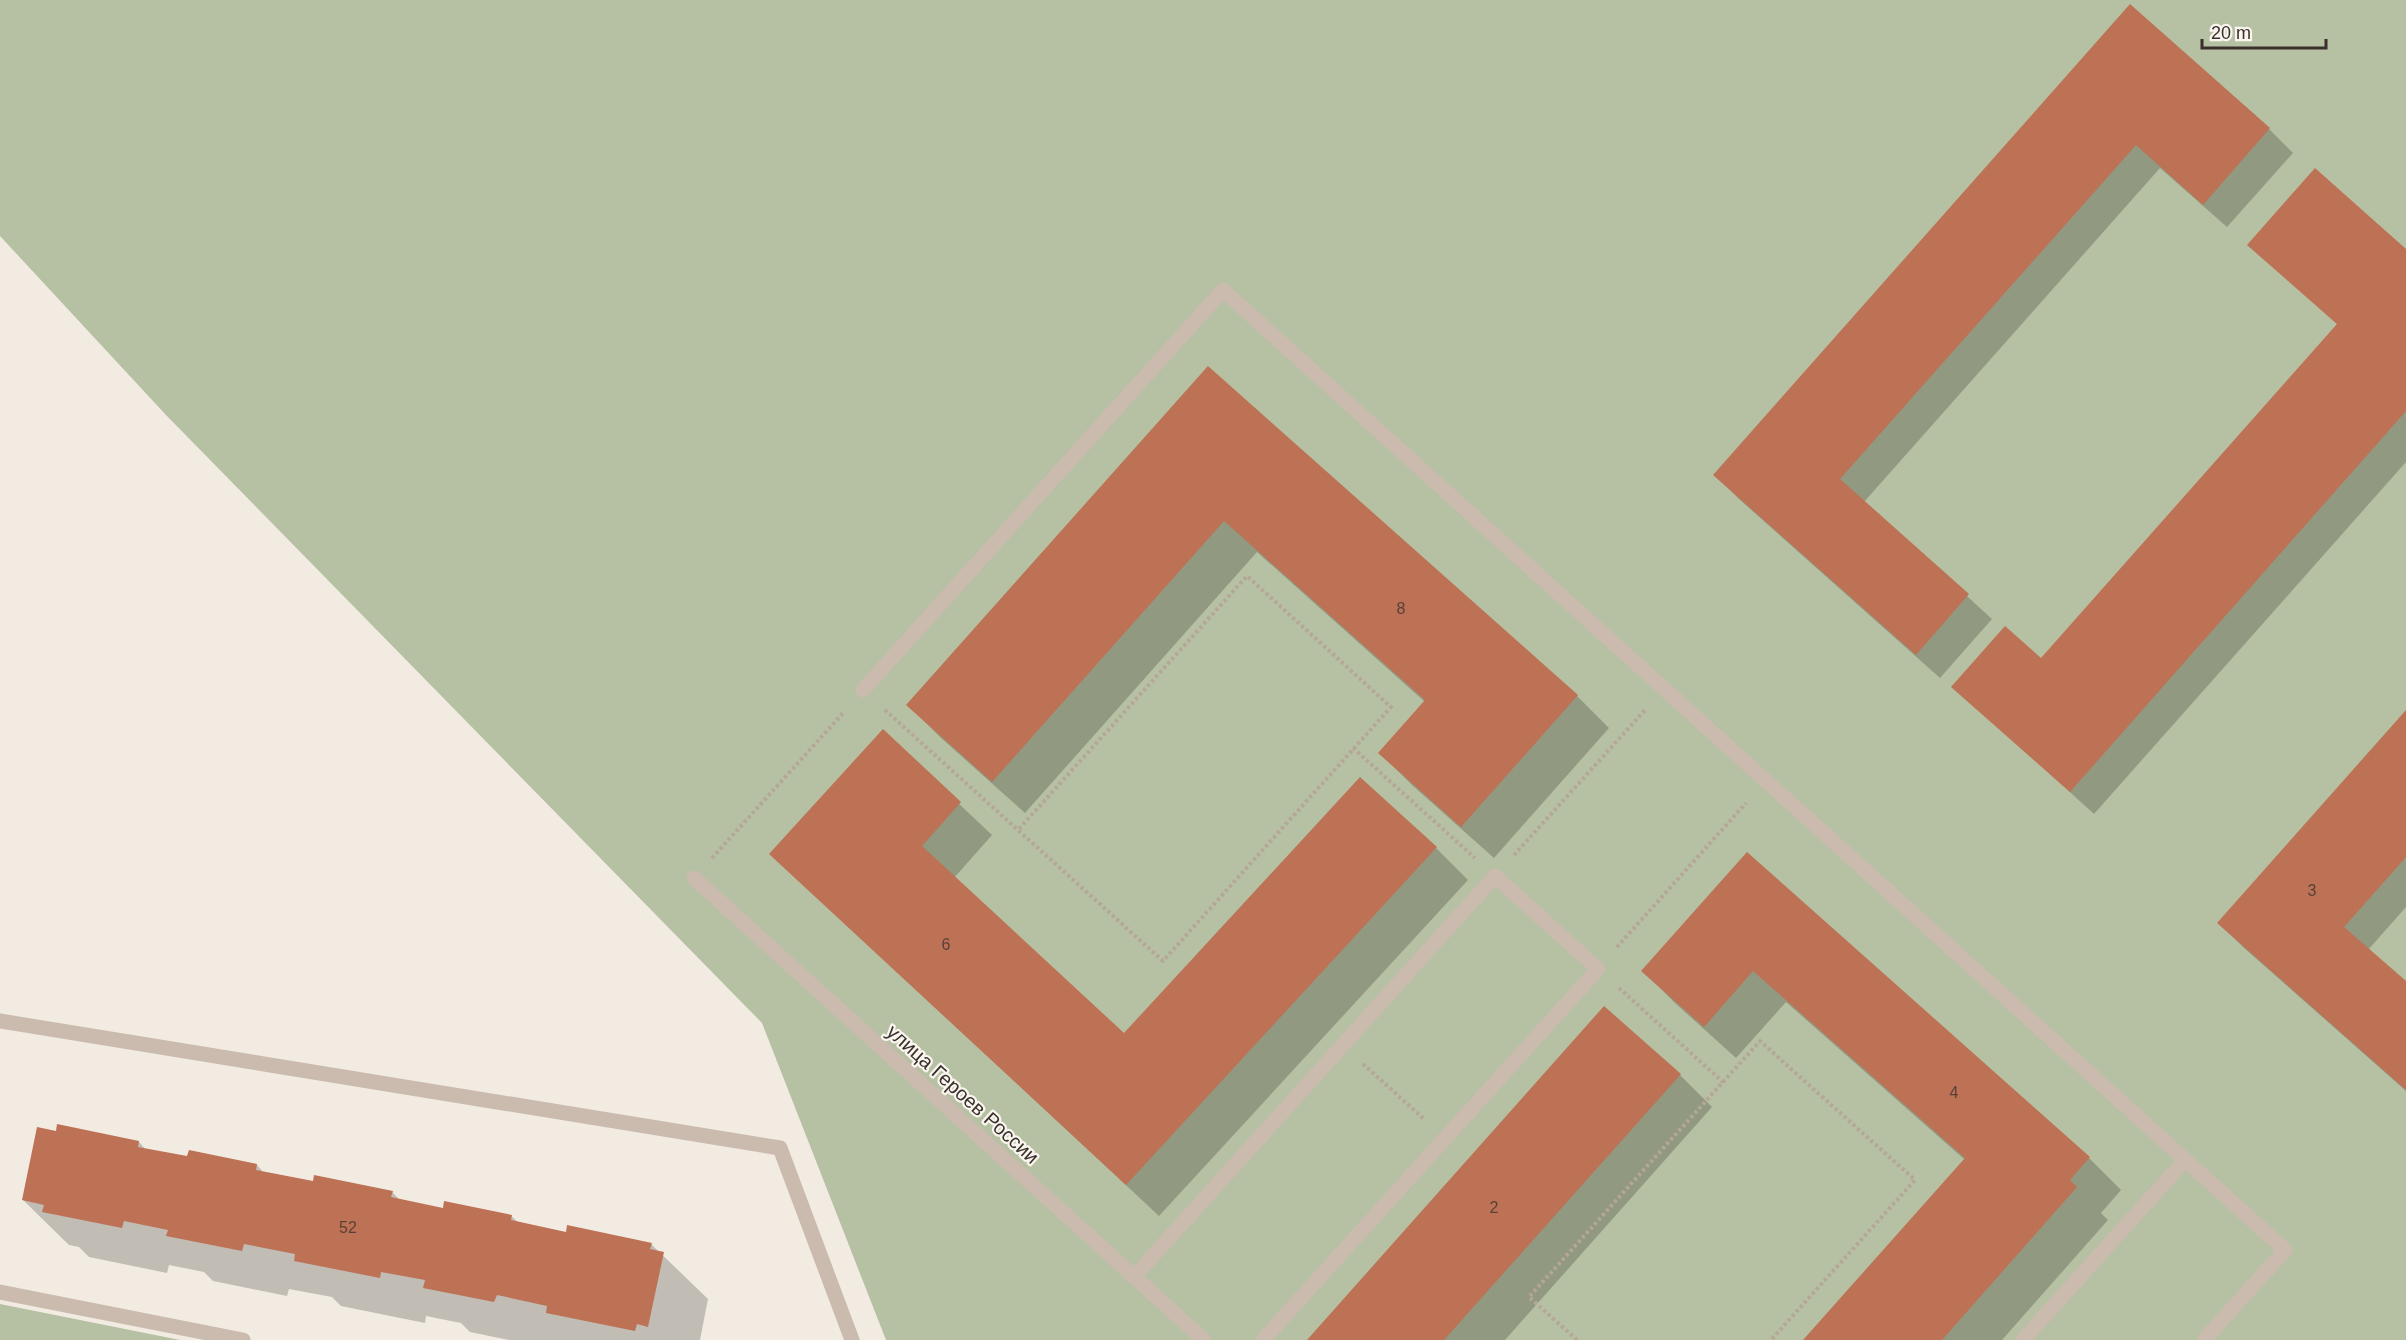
<svg xmlns="http://www.w3.org/2000/svg" width="2406" height="1340" font-family="Helvetica,sans-serif">
	<rect width="100%" height="100%" fill="#f2ebe2"/>
	<path fill="#b6c0a2" d="M0,0h2406v1340h-1520l-124,-317 -596,-608 -166,-179z
		M0,1304l180,36h-180z"/>
	<path fill="#0003" d="M2130,6l139,123 24,24 -66,74 -67,-59 -296,334 128,117 -52,59 -201,-179 -24,-24z
		M2249,244l157,7v211l-312,352 -140,-127 88,-27 296,-335z
		M1209,368l368,328 32,32 -115,130 -82,-73 -32,-32 45,-51 -168,-150 -232,261 -85,-76 -32,-32z
		M2406,712v195l-38,43 38,33v108l-163,-144 -24,-24z
		M883,732l109,103 -38,43 170,158 312,-188 32,32 -309,336 -388,-362z
		M1747,854l342,304 32,32 -20,23 7,7 -106,120h-197l160,-180 -179,-158 -50,56 -61,-55 -32,-32z
		M1680,1075l32,32 -207,233h-196z
		M57,1133l82,9 7,8 42,8 69,7 7,8 50,10 78,9 8,8 44,9 67,7 8,7 48,10 84,11 57,55 -8,41h-191l-39,-8 -9,-9 -35,-7 -1,7 -84,-17 -9,-9 -43,-8 -2,7 -74,-15 -9,-9 -35,-7 -2,8 -78,-16 -10,-10 -10,-2 -46,-45z"/>
	<path fill="#bd7155" d="M2130,4l140,124 -67,77 -67,-60 -296,334 129,115 -53,61 -203,-180z
		M2315,168l91,81v162l-336,381 -119,-105 54,-61 36,32 296,-334 -90,-79z
		M1208,366l370,329 -117,132 -83,-74 47,-53 -201,-179 -232,261 -86,-77z
		M2406,710v147l-62,70 62,54v109l-189,-167z
		M883,729l78,73 -39,44 202,187 236,-256 77,70 -311,338 -357,-331z
		M1747,852l343,305 -20,23 7,7 -135,153h-139l162,-182 -212,-187 -49,56 -63,-56z
		M1604,1006l77,68 -237,266h-137z
		M57,1124l82,17 -1,6 49,9 2,-6 68,14 -1,6 57,11 1,-6 79,16 -2,6 52,11 1,-7 68,14 -1,5 55,12 1,-7 85,18 -2,6 14,3 -16,75 -11,-3 -2,7 -89,-18 1,-7 -50,-11 -3,7 -71,-14 2,-8 -44,-8 -1,6 -86,-17 1,-7 -51,-10 -2,7 -76,-15 2,-6 -44,-9 -2,7 -80,-16 2,-7 -22,-5 15,-73 19,4z"/>
	<g fill="none" stroke-linecap="round" stroke-linejoin="round">
		<path stroke="#b5a698" stroke-width="4" stroke-dasharray="3 3" stroke-linecap="butt" d="M885,710l278,251 228,-254 -144,-131 -229,254
			M1353,748l122,110
			M1514,855l132,-146
			M712,858l132,-146
			M1617,947l129,-144
			M1619,988l104,94
			M1363,1064l61,55
			M1577,1340l-48,-43 231,-256 155,139 -144,160"/>
		<path stroke="#cabbae" stroke-width="15" d="M863,690l360,-400 1062,960 -81,90
			M0,1021l780,127 72,192
			M1134,1277l361,-401 103,93 -335,371
			M0,1292l243,48
			M2023,1340l162,-180"/>
		<path stroke="#cabbae" stroke-width="15" d="M694,878l510,462"/>
	</g>
	<g text-anchor="middle" dominant-baseline="central" stroke-width="4.5" stroke-linejoin="round" paint-order="stroke">
		<g font-size="16" fill="#5a4036">
			<text x="1401" y="608">8</text>
			<text x="2312" y="890">3</text>
			<text x="946" y="944">6</text>
			<text x="1954" y="1092">4</text>
			<text x="1494" y="1207">2</text>
			<text x="348" y="1227">52</text>
		</g>
		<g font-size="20" fill="#39302c" stroke="#faf5ee">
			<text transform="translate(963 1094) rotate(42)">улица Героев России</text>
		</g>
	</g>
	<path d="M2202 39v9h124v-9" fill="none" stroke="#39302c" stroke-width="3"/>
	<text x="2211" y="39" font-size="18" fill="#39302c" stroke="#faf5ee" stroke-width="4.5" paint-order="stroke">20 m</text>
</svg>
